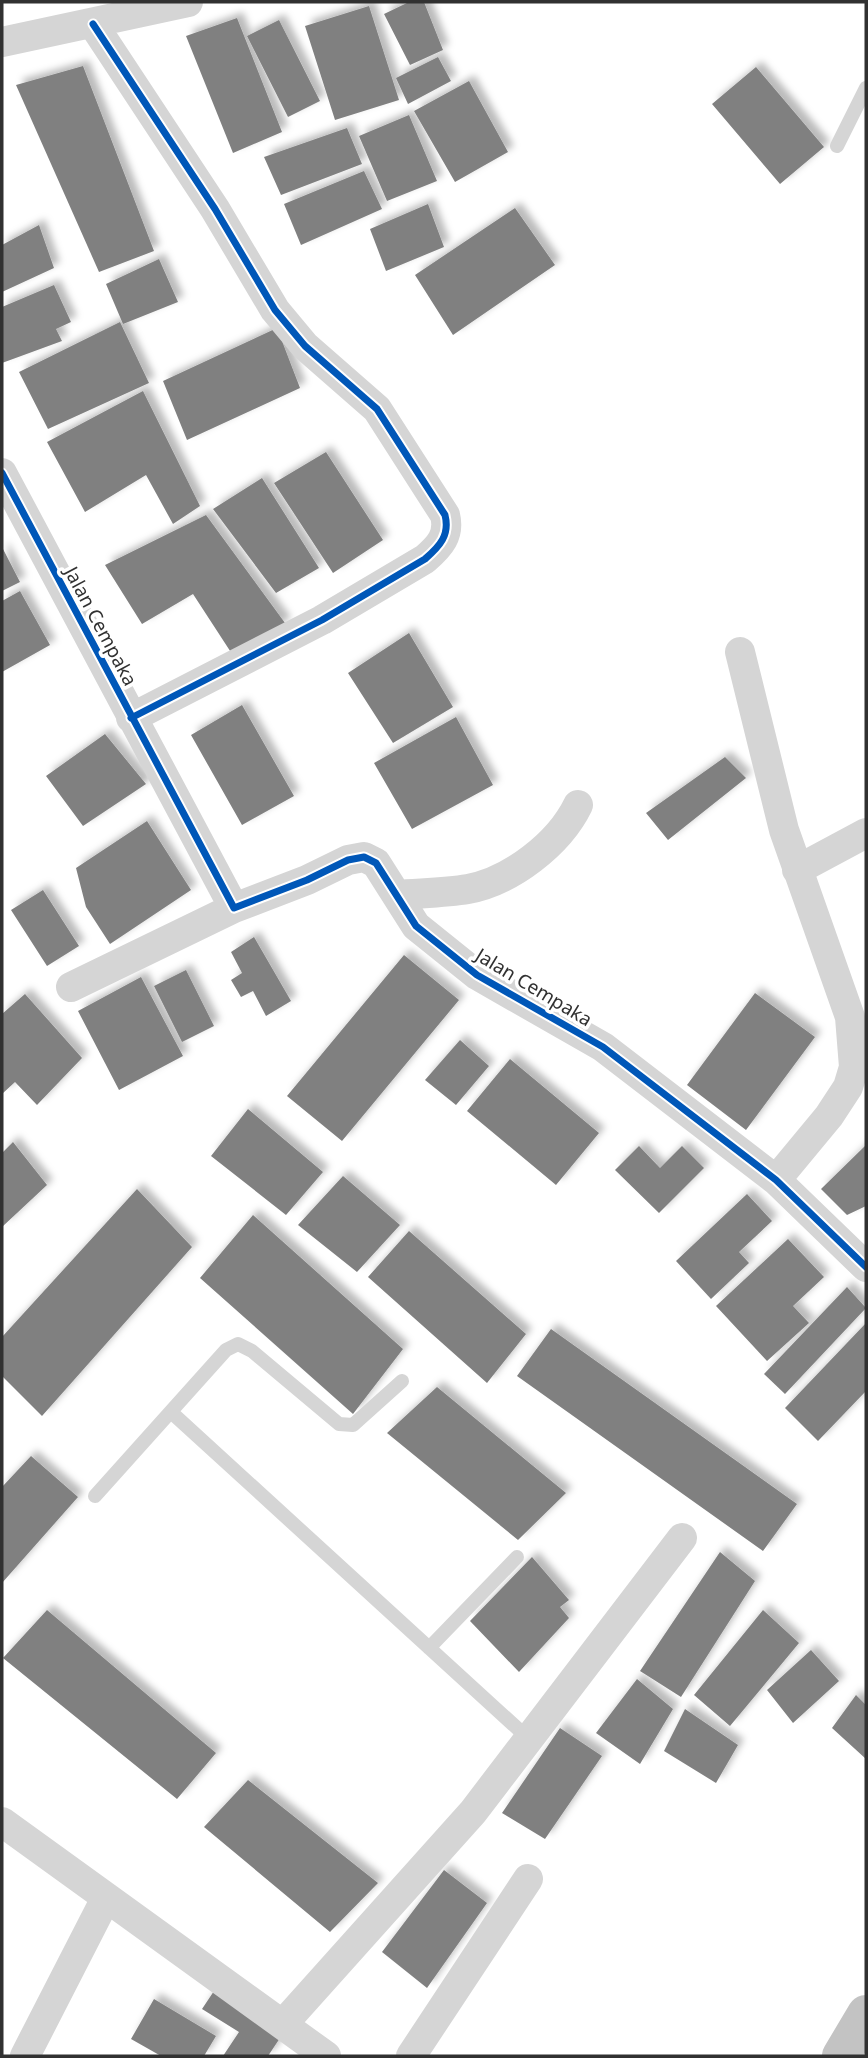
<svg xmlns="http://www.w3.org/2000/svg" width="868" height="2058" font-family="'Noto Sans',sans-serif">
	<defs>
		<filter id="shadow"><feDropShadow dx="6" dy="-6" stdDeviation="3.5" flood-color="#0004"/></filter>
	</defs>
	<rect width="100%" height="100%" fill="#fff"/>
	<path fill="#808080" filter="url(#shadow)" d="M409,2h15l19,48 -33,15 -26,-51z
		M369,6l30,94 -64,20 -30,-94z
		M237,18l45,114 -49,21 -47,-117z
		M279,20l41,81 -32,16 -41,-81z
		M438,57l13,24 -43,23 -12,-26z
		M83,66l71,185 -55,21 -83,-187z
		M756,67l68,80 -44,37 -68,-80z
		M469,81l39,71 -53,30 -41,-71z
		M409,115l28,66 -50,20 -28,-65z
		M347,128l15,36 -81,31 -17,-38z
		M364,171l18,38 -81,36 -17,-41z
		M428,204l16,43 -58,24 -16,-42z
		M515,208l40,57 -102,70 -38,-60z
		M39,225l15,43 -52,24v-47z
		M159,259l19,43 -55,22 -17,-40z
		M54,285l17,37 -15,7 6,12 -60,22v-56z
		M120,322l29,61 -101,46 -29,-57z
		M277,328l23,60 -113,52 -24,-59z
		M143,391l57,115 -27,18 -27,-49 -61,37 -38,-70z
		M326,452l57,88 -50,33 -59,-90z
		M262,478l57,90 -43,25 -63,-84z
		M206,515l79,108 -51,34 -41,-63 -51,30 -37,-59z
		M2,547l18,35 -18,9z
		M20,591l30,54 -48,27v-71z
		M409,633l44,74 -60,36 -45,-70z
		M242,705l52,91 -52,29 -51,-90z
		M456,717l37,68 -81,44 -38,-66z
		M105,734l41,50 -63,42 -37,-50z
		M725,757l21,21 -78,62 -22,-27z
		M147,821l44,69 -81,54 -24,-37 -10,-39z
		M43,890l36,56 -32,20 -36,-56z
		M254,937l37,64 -25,15 -13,-25 -12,6 -10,-17 11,-7 -11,-21z
		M404,955l55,45 -117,141 -55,-45z
		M186,970l28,56 -32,16 -28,-56z
		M141,977l42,79 -64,34 -41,-79z
		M755,993l60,44 -69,93 -59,-45z
		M25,994l57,64 -45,47 -22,-23 -13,12v-80z
		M460,1040l29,26 -33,39 -31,-25z
		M510,1059l89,74 -43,52 -89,-74z
		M248,1109l75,63 -37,43 -75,-59z
		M13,1142l34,43 -45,42v-74z
		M866,1145v61l-19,9 -26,-26z
		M639,1146l21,22 22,-22 22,22 -45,45 -44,-43z
		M343,1176l57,49 -43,47 -59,-47z
		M137,1189l55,58 -150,169 -40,-40v-39z
		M747,1194l25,27 -33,31 10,11 -38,36 -35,-38z
		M253,1215l150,134 -50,65 -153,-136z
		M409,1231l117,103 -39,49 -119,-106z
		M788,1239l36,38 -31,29 16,17 -42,38 -51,-55z
		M847,1287l19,21 -81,86 -21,-20z
		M866,1323v68l-48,50 -33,-33z
		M551,1329l246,175 -34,47 -246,-175z
		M437,1387l129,106 -48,47 -131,-107z
		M31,1456l47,41 -76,86v-96z
		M720,1552l35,29 -74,116 -41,-26z
		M532,1557l37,43 -9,7 9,11 -50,54 -49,-51z
		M47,1610l169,143 -39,46 -174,-141z
		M763,1610l36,33 -69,83 -36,-31z
		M811,1650l28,31 -46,42 -26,-33z
		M637,1679l36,30 -33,55 -44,-31z
		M856,1695l10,10v54l-34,-31z
		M685,1709l53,36 -22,38 -52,-32z
		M560,1728l42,28 -57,83 -43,-26z
		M248,1780l130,103 -48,49 -126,-105z
		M444,1870l43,33 -60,85 -45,-36z
		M214,1991l68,44 -14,21h-45l16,-24 -37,-23z
		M154,1999l62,37 -12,20h-43l-30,-17z"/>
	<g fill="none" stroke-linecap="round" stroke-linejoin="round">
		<path stroke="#d5d5d5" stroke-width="14" d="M837,146l29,-58
			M171,1412l358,327
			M95,1496l131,-146 12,-6 14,7 87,73 14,1 49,-44
			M429,1648l88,-91"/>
		<path stroke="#d5d5d5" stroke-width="30" d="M93,24l122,185 60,101 30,36 72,63 68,106c5,20 -5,31 -20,44l-103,61 -191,98
			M2,42l186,-40
			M2,473l232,435 73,-28 41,-20 16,-3 12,6 40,63 61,49 126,72 173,133 90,87
			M740,652l44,178 66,187 4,50 -6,20 -19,29 -53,64
			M797,870l69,-37
			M397,895c23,-2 48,-2 71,-6 43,-8 91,-45 110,-84
			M71,987l163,-79
			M2,1822l324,234
			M283,2024l190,-212 209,-274
			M25,2056l81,-158
			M411,2056l117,-177"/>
		<path stroke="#c3c3c3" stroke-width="38" d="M841,2056l25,-42"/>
		<defs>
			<path id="cycleway" d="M93,24l122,185 60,101 30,36 72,63 68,106c5,20 -5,31 -20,44l-103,61 -191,98
				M2,473l232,435 73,-28 41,-20 16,-3 12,6 40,63 61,49 126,72 173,133 90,87"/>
		</defs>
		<use href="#cycleway" stroke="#fff" stroke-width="11"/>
		<use href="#cycleway" stroke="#0057b8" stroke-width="7"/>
	</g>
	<g text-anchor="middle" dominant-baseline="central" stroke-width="7" stroke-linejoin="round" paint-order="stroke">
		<g font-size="19" fill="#313131" stroke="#fff">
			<text transform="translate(101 626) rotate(62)">Jalan Cempaka</text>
			<text transform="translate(534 987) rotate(31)">Jalan Cempaka</text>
		</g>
	</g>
	<rect width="868" height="2058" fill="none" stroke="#313131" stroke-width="7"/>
</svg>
